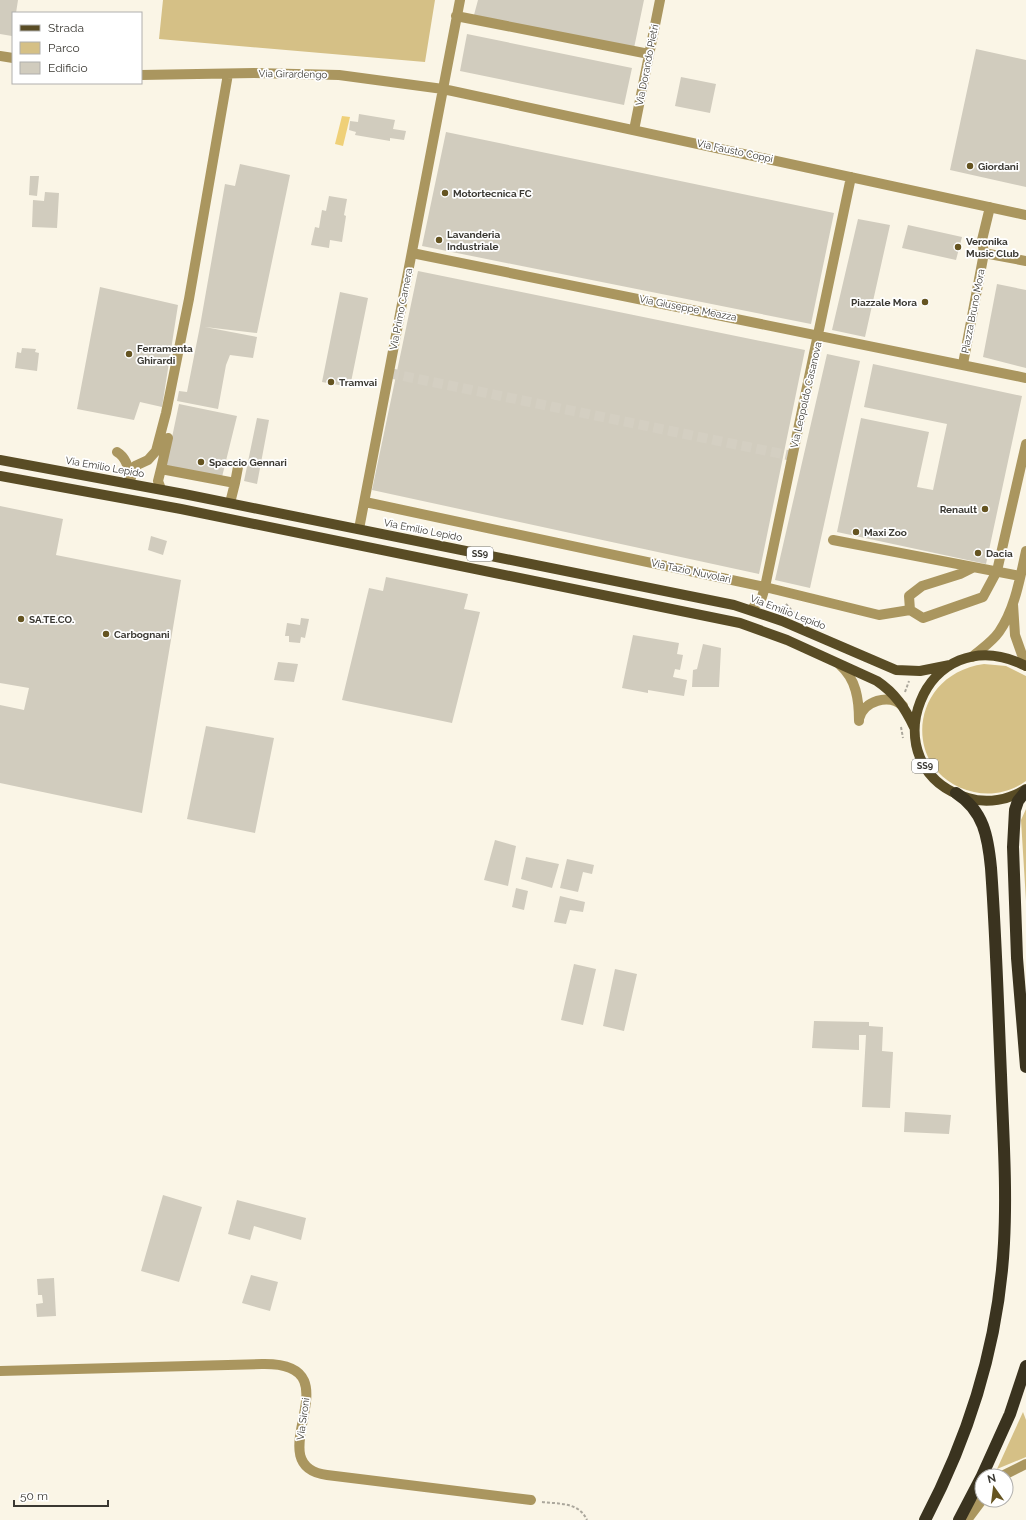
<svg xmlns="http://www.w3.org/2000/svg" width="1026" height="1520" font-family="Raleway,sans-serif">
	<rect width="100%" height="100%" fill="#faf5e6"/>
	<path fill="#d5c086" d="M163,0h272l-10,62 -266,-23z
		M984,664l22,2 20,10v105c-15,11 -34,15 -52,11 -73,-16 -68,-117 10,-128z
		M1026,809v92l-5,-81z
		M1023,1412l3,8v37l-29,12z"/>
	<path fill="#efd078" d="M342,116l8,1 -7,29 -8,-2z"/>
	<path fill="#d1ccbe" d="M0,0h18l-2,13h-3l-1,23 -12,-2z
		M478,0h166l-10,48 -160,-33z
		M467,34l165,34 -8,37 -164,-34z
		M976,49l50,11v127l-76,-17z
		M681,77l35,7 -6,29 -35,-7z
		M359,114l36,6 -2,9 13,2 -2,9 -14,-2v3l-35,-6 1,-3 -7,-2 1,-9 8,1z
		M446,132l388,81 -23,111 -389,-78z
		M240,164l50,11 -33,158 -52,-6 52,10 -4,21 -23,-3 -4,10 -8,44 -41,-8 2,-10 8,1 13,-66 25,-142 10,2z
		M30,176h9l-2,20 -8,-1z
		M45,192l14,1 -2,35 -25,-1 1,-27 11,1z
		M329,196l18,3 -3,16 2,1 -4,26 -12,-2 -1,8 -18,-3 4,-18 4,1 3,-18 4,1z
		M858,219l32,6 -25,112 -33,-7z
		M908,225l54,12 -6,23 -54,-12z
		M418,271l387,79 -46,224 -387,-84z
		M997,284l29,6v78l-43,-11z
		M100,287l78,18 -16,102 -22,-5 -6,18 -57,-11z
		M340,292l28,6 -18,89 -28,-5z
		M22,348l14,1 -1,3 4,1 -2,18 -22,-3 2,-16 4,1z
		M827,354l33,7 -50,227 -35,-8z
		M873,364l149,32 -36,168 -149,-32 24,-114 68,14 -12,55 16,3 14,-66 -83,-17z
		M179,404l58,12 -15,61 -56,-11z
		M257,418l12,2 -12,64 -13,-3z
		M0,506l63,13 -7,36 125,25 -39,233 -142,-30v-78l24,5 5,-22 -29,-5z
		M151,536l16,5 -4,14 -15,-5z
		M386,577l82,17 -4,15 16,3 -28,111 -110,-23 27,-112 14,3z
		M301,618l8,1 -4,19 -4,-1 -1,6 -11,-1v-6h-4l2,-13 13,2z
		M633,635l46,8 -2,11 6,1 -3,15 -5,-1 -2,8 14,3 -3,16 -36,-6v3l-26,-5z
		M703,644l18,4 -2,39h-27l1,-17 4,-1z
		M278,662l20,2 -4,18 -20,-2z
		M206,726l68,12 -19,95 -68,-14z
		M495,840l21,6 -8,40 -24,-6z
		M526,857l33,7 -7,24 -31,-9z
		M567,859l27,6 -2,9 -9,-2 -5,20 -18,-4z
		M516,888l12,3 -4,19 -12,-3z
		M560,896l25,6 -2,10 -13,-2 -4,14 -12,-2z
		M574,964l22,5 -13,56 -22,-5z
		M615,969l22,5 -13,57 -21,-5z
		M814,1021l55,1v4l14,1 -1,24 11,1 -3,56 -28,-1 4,-72h-7v15l-47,-2z
		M905,1112l46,3 -2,19 -45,-2z
		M163,1195l39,12 -23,75 -38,-11z
		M237,1200l69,18 -5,22 -47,-14 -4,14 -22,-6z
		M251,1275l27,7 -8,29 -28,-8z
		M54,1278l2,38 -19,1 -1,-13 7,-1 -1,-8h-4l-1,-16z"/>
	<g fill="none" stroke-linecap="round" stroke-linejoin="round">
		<path stroke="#d4cfc2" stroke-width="10" stroke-dasharray="10 5" stroke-linecap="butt" d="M389,373l403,83"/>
		<path stroke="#aba79c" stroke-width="2" stroke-dasharray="3 2" stroke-linecap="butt" d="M786,604l8,9
			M905,692l4,-11
			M901,727l2,11
			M542,1502c17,2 37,0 45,18"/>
		<path stroke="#aa965f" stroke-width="10" d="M456,16l193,38
			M0,56l13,2
			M141,75l113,-2 85,2 104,14 583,126
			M634,130l26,-130
			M412,253l614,125
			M984,253l-2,-13 8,-33
			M963,364l21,-111 42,8
			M117,452c10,6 12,17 12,27
			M161,469l7,-31
			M129,483l6,-17 13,-6 8,-9 10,-38 23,-114 39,-225
			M235,483l3,-16
			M161,489l-3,-8 3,-12 74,14 -5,20
			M365,502l400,85 114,28 31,-5 13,8 60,-21 14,-26 29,-127
			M359,529l101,-529
			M833,540l187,36
			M1013,604l2,31 11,31
			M751,610l11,-13 3,-10 86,-410
			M910,610l-1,-14 13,-10 38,-12 12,-6
			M972,657c9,-8 20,-15 27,-25 16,-23 21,-54 27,-81
			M840,665c16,14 19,34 19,56
			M859,719c4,-18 30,-26 44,-13
			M0,1371l262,-7c98,-2 -8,101 65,111l204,25
			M1002,1476l24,-12
			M967,1520l15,-20"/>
		<path stroke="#594c25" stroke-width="10" d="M0,460l184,34 550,111 48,16 114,49 24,1 30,-6
			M0,476l181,33 559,114 47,17 90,41c18,12 28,27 37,46
			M1026,666c-103,-52 -159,102 -58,132 19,6 41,2 58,-9"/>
		<path stroke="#3a331f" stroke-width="12" d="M1026,791l-8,10 -3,9 -2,37 4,111 9,109
			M982,1476l28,-62 16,-48
			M925,1520c45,-86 74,-180 79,-277 3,-56 -1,-112 -3,-168 -3,-69 -5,-138 -10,-207 -3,-31 -7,-57 -35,-75
			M959,1520l23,-44"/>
	</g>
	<g fill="#655421" stroke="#fff" stroke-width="1.5">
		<circle cx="970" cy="166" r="4"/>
		<circle cx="445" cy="193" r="4"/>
		<circle cx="439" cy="240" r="4"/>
		<circle cx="958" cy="247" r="4"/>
		<circle cx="925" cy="302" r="4"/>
		<circle cx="129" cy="354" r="4"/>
		<circle cx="331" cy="382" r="4"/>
		<circle cx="201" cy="462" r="4"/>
		<circle cx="985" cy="509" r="4"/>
		<circle cx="856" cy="532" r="4"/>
		<circle cx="978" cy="553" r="4"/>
		<circle cx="21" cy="619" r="4"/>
		<circle cx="106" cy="634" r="4"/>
	</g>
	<g text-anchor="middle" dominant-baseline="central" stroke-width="3.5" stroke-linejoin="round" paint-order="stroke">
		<g fill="#fff" stroke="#757470" stroke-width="1">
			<rect x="467" y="547" width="26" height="14" rx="3"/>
			<rect x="912" y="759" width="26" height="14" rx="3"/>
		</g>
		<g font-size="9" font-weight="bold" fill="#3a3832">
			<text x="480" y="554">SS9</text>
			<text x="925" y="766">SS9</text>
		</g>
		<g font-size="10" fill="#3a3832" stroke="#fff">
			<text transform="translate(647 65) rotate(-79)">Via Dorando Pietri</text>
			<text transform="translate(293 74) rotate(1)">Via Girardengo</text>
			<text transform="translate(735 151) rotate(12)">Via Fausto Coppi</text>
			<text transform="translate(688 308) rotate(11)">Via Giuseppe Meazza</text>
			<text transform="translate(401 309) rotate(-79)">Via Primo Carnera</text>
			<text transform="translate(973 311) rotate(-79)">Piazza Bruno Mora</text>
			<text transform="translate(806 395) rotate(-77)">Via Leopoldo Casanova</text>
			<text transform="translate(105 467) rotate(10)">Via Emilio Lepido</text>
			<text transform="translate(423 530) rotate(11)">Via Emilio Lepido</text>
			<text transform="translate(691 571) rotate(12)">Via Tazio Nuvolari</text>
			<text transform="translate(788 612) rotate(21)">Via Emilio Lepido</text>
			<text transform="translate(303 1419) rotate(-82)">Via Sironi</text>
		</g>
		<g font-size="10" font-weight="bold" fill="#3a3832" stroke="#fff" text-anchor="start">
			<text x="978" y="166">Giordani</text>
			<text x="453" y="193">Motortecnica FC</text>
			<text x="447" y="234">Lavanderia<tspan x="447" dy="12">Industriale</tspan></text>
			<text x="966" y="241">Veronika<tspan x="966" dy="12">Music Club</tspan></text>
			<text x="917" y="302" text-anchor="end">Piazzale Mora</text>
			<text x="137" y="348">Ferramenta<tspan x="137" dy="12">Ghirardi</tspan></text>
			<text x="339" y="382">Tramvai</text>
			<text x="209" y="462">Spaccio Gennari</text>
			<text x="977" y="509" text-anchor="end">Renault</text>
			<text x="864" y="532">Maxi Zoo</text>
			<text x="986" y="553">Dacia</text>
			<text x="29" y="619">SA.TE.CO.</text>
			<text x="114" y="634">Carbognani</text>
		</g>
	</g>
	<rect x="12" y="12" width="130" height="72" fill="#ffffff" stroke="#b0afad"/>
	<rect x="20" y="25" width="20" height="6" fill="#594c25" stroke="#b0afad"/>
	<text x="48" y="32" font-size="12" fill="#3a3832">Strada</text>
	<rect x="20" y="42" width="20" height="12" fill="#d5c086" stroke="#b0afad"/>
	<text x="48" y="52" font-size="12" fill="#3a3832">Parco</text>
	<rect x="20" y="62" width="20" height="12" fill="#d1ccbe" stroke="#b0afad"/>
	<text x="48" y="72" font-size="12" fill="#3a3832">Edificio</text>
	<g transform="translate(994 1488) rotate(346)"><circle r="19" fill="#ffffff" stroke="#b0afad"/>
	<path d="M0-3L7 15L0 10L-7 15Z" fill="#655421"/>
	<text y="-6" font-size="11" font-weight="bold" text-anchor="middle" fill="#3a3832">N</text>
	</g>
	<path d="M14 1500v6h94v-6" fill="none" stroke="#3a3832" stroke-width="2"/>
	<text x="20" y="1500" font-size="12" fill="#3a3832" stroke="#ffffff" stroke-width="3" paint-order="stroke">50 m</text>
</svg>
